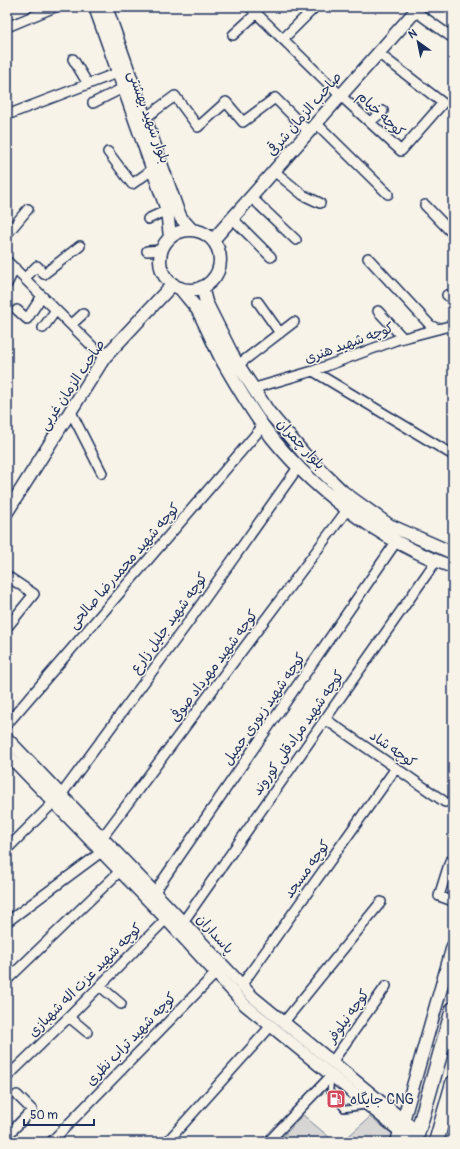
<svg xmlns="http://www.w3.org/2000/svg" width="460" height="1149" font-family="Pangolin,'Playpen Sans Arabic',sans-serif">
	<rect width="100%" height="100%" fill="#f7f3e8"/>
	<filter id="ink" filterUnits="userSpaceOnUse"><feTurbulence type="fractalNoise" baseFrequency=".025" numOctaves="2"/><feDisplacementMap in="SourceGraphic" scale="8" xChannelSelector="R" yChannelSelector="G"/><feConvolveMatrix kernelMatrix="1 2 1 2 8 2 1 2 1" color-interpolation-filters="sRGB"/></filter>
	<g filter="url(#ink)">
		<path fill="#d7d6d4" stroke="#798299" d="M303,1115l32,27h-57z
			M370,1117l25,19 -2,6h-51z"/>
		<g fill="none" stroke-linecap="round" stroke-linejoin="round">
			<defs>
				<path id="service" d="M331,1078l-1,13 14,18 23,-3"/>
				<path id="minor" d="M250,7l91,89 60,55 42,-48 -65,-50
					M415,11l35,25
					M7,27l48,-20
					M233,35l24,-22
					M283,39l32,-32
					M73,59l15,25
					M93,103l30,-15
					M7,115l110,-42
					M145,118l30,-22 23,31 28,-25 17,20 32,-24 34,34
					M370,122l13,-11
					M316,123l72,71
					M108,152l24,32 20,-14
					M274,171l29,24 17,8
					M251,197l45,43
					M425,205l28,29
					M232,218l39,39
					M148,219l19,-9
					M7,234l21,-25
					M147,251l15,-1
					M368,258l62,67 8,4
					M7,261l97,97
					M25,278l12,-12 7,8 36,-28
					M7,284l8,-16
					M447,295l6,5
					M258,302l22,31
					M17,310l10,9 15,-23
					M378,311l25,27
					M71,325l12,-11
					M43,328l13,-18
					M238,365l56,-43
					M313,371l140,84
					M255,388l58,-17 83,-31 57,-15
					M71,412l31,61
					M7,576l27,18 -25,31 -2,-1
					M325,719l120,83
					M7,724l256,-298
					M61,795l126,-171 112,-158
					M102,838l245,-328
					M7,849l47,-47
					M453,862l-3,-1 -11,35 14,5
					M154,893l242,-351
					M7,922l93,-69
					M183,922l253,-361
					M7,980l113,-109
					M100,986l21,18
					M241,986l155,-218
					M69,1017l18,15
					M284,1022l97,-120
					M332,1062l54,-76
					M7,1077l62,-60 97,-98
					M7,1136l25,-26 -15,-15
					M51,1142l164,-168
					M167,1142l103,-115
					M268,1142l63,-66"/>
				<path id="tertiary" d="M7,738l176,184 70,75 165,135
					M7,754l159,165 79,86 168,137"/>
				<path id="secondary" d="M95,7l72,203 3,27
					M106,7l71,202 4,9 11,12
					M160 260a30 30 0 1 1 60 0a30 30 0 1 1-60 0Z
					M213,240l206,-233
					M202,287l4,15 29,58 33,51 38,45 37,36 46,33 64,28
					M180,288c5,7 12,14 17,21 11,19 18,41 30,60 11,19 23,39 36,57 45,61 118,116 190,141
					M7,512l97,-154 69,-74
					M397,1142l56,-196
					M451,1142l2,-8"/>
				<path id="primary" d="M415,1142l38,-133
					M436,1142l17,-59"/>
			</defs>
			<use href="#service" stroke="#1b2f5e" stroke-width="8"/>
			<use href="#minor" stroke="#1b2f5e" stroke-width="12"/>
			<use href="#tertiary" stroke="#1b2f5e" stroke-width="14"/>
			<use href="#secondary" stroke="#1b2f5e" stroke-width="15"/>
			<use href="#primary" stroke="#1b2f5e" stroke-width="17"/>
			<use href="#service" stroke="#f7f3e8" stroke-width="4.5"/>
			<use href="#minor" stroke="#f7f3e8" stroke-width="9"/>
			<use href="#tertiary" stroke="#f7f3e8" stroke-width="11"/>
			<use href="#secondary" stroke="#f7f3e8" stroke-width="12"/>
			<use href="#primary" stroke="#f7f3e8" stroke-width="14"/>
		</g>
	</g>
	<defs>
		<symbol id="fuel-square" viewBox="-11 -11 22 22"><rect x="-9" y="-9" width="18" height="18" rx="4" fill="#d1495b" stroke="#f7f3e8"/><path d="M-5.5-6h7V0h2V4h1.3V-2.5L3-4.5l.8-.8L6-3V5H2.5V1h-1V6h-7ZM-4.2-4.7v3.2H.2V-4.7Z" fill="#fff"/></symbol>
	</defs>
	<g fill-rule="evenodd">
		<use href="#fuel-square" x="325" y="1088" width="22" height="22"/>
	</g>
	<g text-anchor="middle" dominant-baseline="central" stroke-width="3" stroke-linejoin="round" paint-order="stroke">
		<g font-size="14" fill="#1b2f5e" stroke="#f7f3e8">
			<text transform="translate(304 114) rotate(-49)">صاحب الزمان شرقی</text>
			<text transform="translate(381 114) rotate(43)">کوچه خیام</text>
			<text transform="translate(149 117) rotate(70)">بلوار شهید بهشتی</text>
			<text transform="translate(349 343) rotate(-20)">کوچه شهید هنری</text>
			<text transform="translate(72 385) rotate(-56)">صاحب الزمان غربی</text>
			<text transform="translate(301 444) rotate(47)">بلوار چمران</text>
			<text transform="translate(124 566) rotate(-49)">کوچه شهید محمدرضا صالحی</text>
			<text transform="translate(169 623) rotate(-54)">کوچه شهید جلیل زارع</text>
			<text transform="translate(214 666) rotate(-53)">کوچه شهید مهرداد صوفی</text>
			<text transform="translate(264 709) rotate(-55)">کوچه شهید زیوری جمیل</text>
			<text transform="translate(298 733) rotate(-55)">کوچه شهید مرادقلی کوروند</text>
			<text transform="translate(393 749) rotate(35)">کوچه شاد</text>
			<text transform="translate(307 869) rotate(-54)">کوچه مسجد</text>
			<text transform="translate(215 934) rotate(48)">پاسداران</text>
			<text transform="translate(85 980) rotate(-45)">کوچه شهید عزت اله شهبازی</text>
			<text transform="translate(348 1016) rotate(-54)">کوچه نیلوفر</text>
			<text transform="translate(131 1039) rotate(-46)">کوچه شهید تراب نظری</text>
		</g>
		<g font-size="14" fill="#1b2f5e" stroke="#f7f3e8" text-anchor="start">
			<text x="350" y="1099">جایگاه CNG</text>
		</g>
	</g>
	<rect width="460" height="1149" fill="none" stroke="#f7f3e8" stroke-width="24"/>
	<rect x="12" y="12" width="436" height="1125" fill="none" stroke="#1b2f5e" stroke-width="1.5" filter="url(#ink)"/>
	<g transform="translate(418 42) rotate(327)" stroke="#f7f3e8" stroke-width="3" paint-order="stroke">
	<path d="M0-3L7 15L0 10L-7 15Z" fill="#1b2f5e"/>
	<text y="-6" font-size="11" font-weight="bold" text-anchor="middle" fill="#1b2f5e">N</text>
	</g>
	<path d="M24 1119v6h70v-6" fill="none" stroke="#1b2f5e" stroke-width="2"/>
	<text x="30" y="1119" font-size="12" fill="#1b2f5e" stroke="#f7f3e8" stroke-width="3" paint-order="stroke">50 m</text>
</svg>
